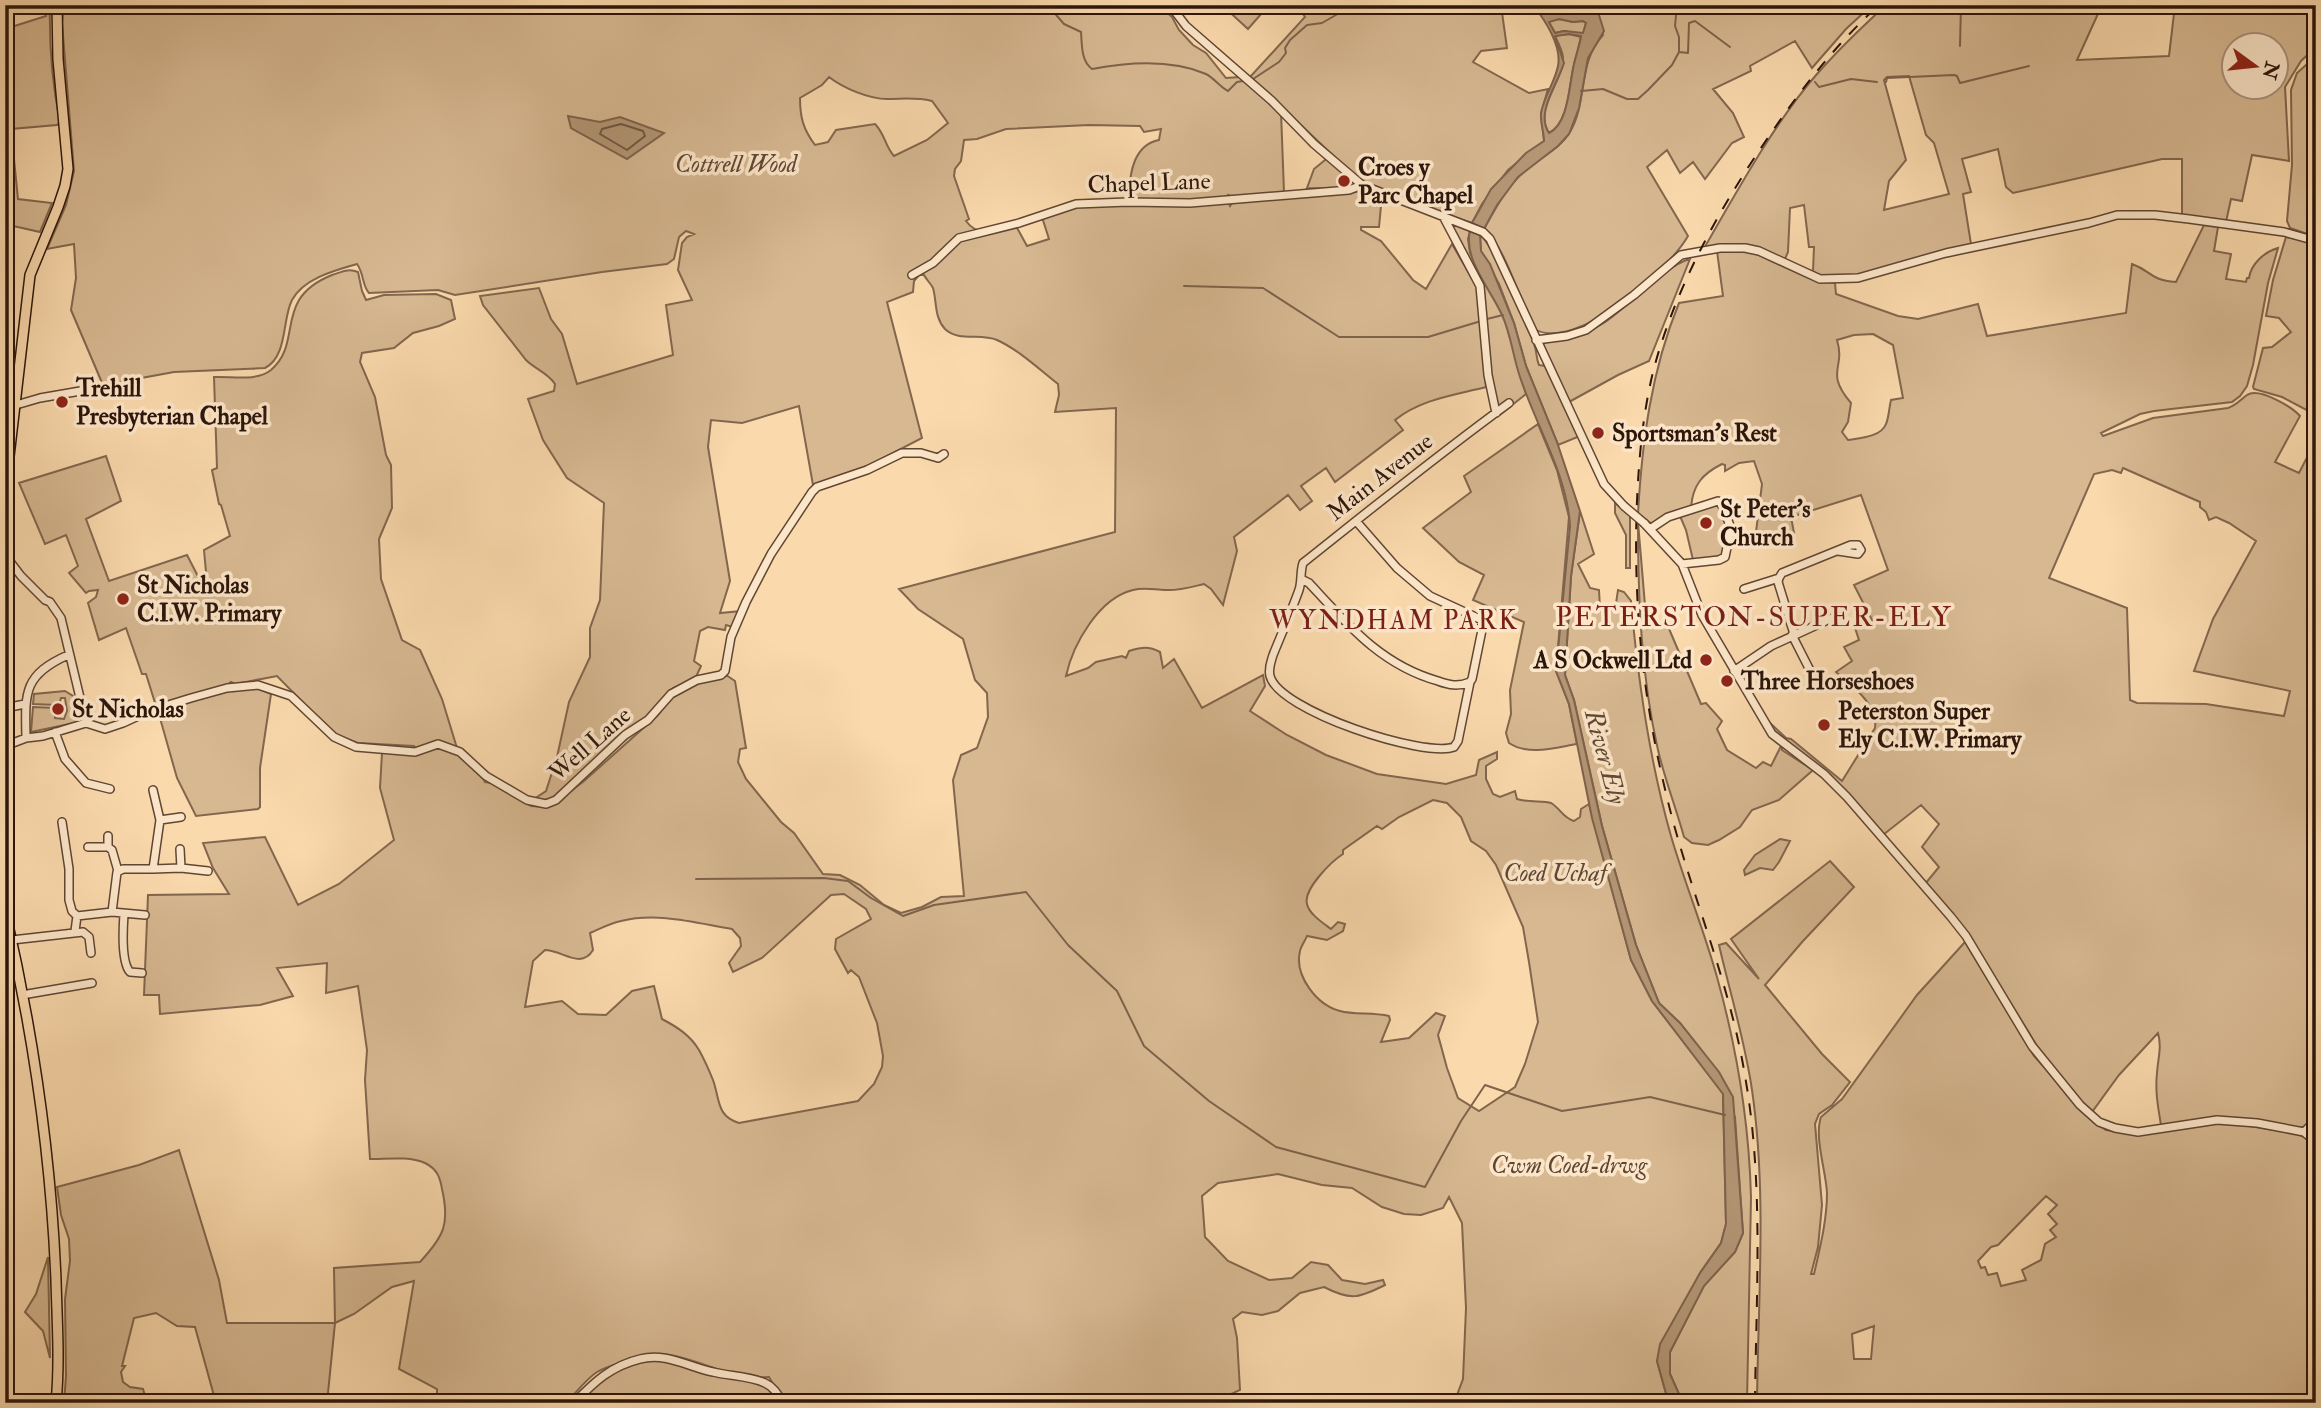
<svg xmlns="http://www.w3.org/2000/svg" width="2321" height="1408" font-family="'IM FELL Double Pica',serif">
	<rect width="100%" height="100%" fill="#fad9ac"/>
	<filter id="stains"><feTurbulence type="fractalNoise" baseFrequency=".00286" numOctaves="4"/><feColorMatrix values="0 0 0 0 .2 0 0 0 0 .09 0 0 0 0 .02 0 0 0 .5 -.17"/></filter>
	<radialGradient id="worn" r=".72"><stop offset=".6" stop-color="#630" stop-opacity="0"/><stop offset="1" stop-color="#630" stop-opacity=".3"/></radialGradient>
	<path fill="#d7b891" stroke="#82664e" stroke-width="2" fill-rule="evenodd" d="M45,5h5c-1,40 2,78 10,117l-3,3 -46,4 7,70 34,4 -12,29 -27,-6 -2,-30 -6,1v-168l41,-13z
		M64,5h1095l13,12 7,13 14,15 13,8 20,25 14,-1 41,35 3,80 -50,5 -6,-2v2l-41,4 -50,-1 -8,-7c1,-21 5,-48 30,-53l2,-11 -17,3 -4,-6 -51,-1 -83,4 -29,10 -13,1 -3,21 -6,8 -1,7 15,43 -3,2c13,18 32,9 50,5l11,20 22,-7 -7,-22 34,-12 152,-3 2,4 3,-4 132,-11 17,4 -3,32h-18v3l20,11 32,39 13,9 26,-45 25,43 9,100c-31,8 -65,12 -91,33l8,10 -68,52 -9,-14 -25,18 11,15 -12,9 -12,-15 -54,42 3,14 -14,54 -12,-16 -7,-5c-13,3 -26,7 -38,6 -11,0 -21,-3 -33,0 -34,8 -60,54 -67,86l22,-8 8,-6 26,-6 4,2 3,-7c13,-4 20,-5 31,1l3,16 11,-9 28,49 61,-33 2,11 -15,25 37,24 39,20 51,19 69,10 30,-9 3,-15 18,-8v7l-11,7v13l7,15 7,3 15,-6 2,8c12,4 27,1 34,4 9,5 12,15 23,18l6,-4 1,-8 8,-5 42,156 21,41 71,92 3,131 -5,19 -21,30 -43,88 10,36 5,6h-218l9,-24 3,-71 -4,-85 -13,-26 -6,11 -22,7 -17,-1 -22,-7 -30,-19 -30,-3 -44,-11 -60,9 -16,13 3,41 23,24 41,19 23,-2 19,-16 17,3 14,15 23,4 18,-4 2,5c-26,13 -34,16 -61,2l-24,6 -22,18 -16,4 -20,-3 -9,7 4,19 3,52 -28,13h-428l-15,-26c-37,3 -65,-16 -99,-22 -16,-2 -59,9 -73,17 -11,7 -21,21 -31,31h-125l2,-7 -6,-1v-6l-38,-20 15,-88 -22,6 -38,27 -19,9 -8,80h-111l-21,-76 -18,-1 -21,-13 -22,5 -12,48h3l-4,6 2,10 7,5 13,2 4,14h-83l2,-27 -1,-77 5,-38 -1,-22 -8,-24 -4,-28 82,-22 40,-15 40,130 8,43h108l-1,-55 86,-6c24,-26 30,-38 22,-73 -2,-12 -5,-20 -17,-26 -17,-7 -37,-4 -55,-4l-5,-79 2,-30 -9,-64 -32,7 1,-30 -50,5 16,28 -33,9 -100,9 -1,-19h-15l4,-100 81,-1 -16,-26 -10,-25 62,-6 33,68 41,-21 55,-44 -14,-52 2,-35h37l-5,-7 -56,-3 -24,-9 -57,-58 -42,8 -4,-2 -5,4 -70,20 -10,-32h-4l-16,-46 -27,12 -11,-37 8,-6 2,-7 -9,1 -3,2 -17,-20 9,-7 -12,-31 -21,9 -26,-61 87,-27 15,45 -35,18 23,62 78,-26 16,31 4,-3 -3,-33 26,-14 -9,-31 -2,-1 -7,-34 5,-2 -3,-91c18,-1 42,5 57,-7 33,-28 1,-71 61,-95 10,-3 16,-7 26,-3l4,19 4,9 18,-5 52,-1 15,6 4,19 -16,7 -26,7 -19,15 -32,5 -2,9 15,35 11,58 5,10 1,43 -13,31 2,40 21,61 18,10 22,49 15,49 23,25 5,9 12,2 34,22 15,1 11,-5 27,-21 74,-66 13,-17 12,-10 20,-7 18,-2 5,-4 9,6 11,67 -6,1 -2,13 8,17 35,43 13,11 29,41 17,1 20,10 24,20 17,8 21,-6 19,-10 23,-1 -11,-116 8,-25 16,-7 11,-31 -1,-24 -12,-13 -12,-41 -45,-30 -19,-20 216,-57 1,-124 -61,4 4,-17 -1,-11c-19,-15 -39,-34 -61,-44 -16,-7 -39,2 -52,-11 -11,-12 -8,-27 -12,-41 -2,-4 -7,-9 -9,-13h-5l-5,6 -1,11 -26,10 35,136 -52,27 -57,20 -14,-79 -57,17 -31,-3 -3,27 22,134 -10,32 22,-2 -9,16 -7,-2 -1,5 -17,-3 -8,4 -6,30 7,5 -6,13 -22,9 -16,21 -101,89 -8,4 -14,-3 12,-8 11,-34 12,-55 21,-45v-29l10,-28 4,-97 -37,-25 -24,-38 -15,-41 26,-8 1,-7c-7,-11 -20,-15 -29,-24l-43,-55 -3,-9 59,-8 12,31 11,15 15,50 96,-29 -7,-50 26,-5 -14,-30 4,-27 5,-6 7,-3 -8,-3 -7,6 -5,22 -7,5 -65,8 -147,23 -17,-5 -69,3c-7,-7 -5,-20 -12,-29 -21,6 -53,14 -65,36 -10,19 -4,56 -27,68l-91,4 -71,13 -32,-75 5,-32 -2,-34 -27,5 19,-44 8,-34 -12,-148zM829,77c14,11 40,22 58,22 17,0 28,-2 45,2l16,22 -21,17 -33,16c-9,-10 -9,-22 -19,-32l-39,6 -8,12 -13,3c-12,-16 -15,-28 -15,-47l22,-13zM1433,800l14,3 14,14 10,24 15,10 10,14 27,62 6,35 9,60 -13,42 -10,23 -36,24 -21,-13 -11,-30 -9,-33 7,-19 -9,-3 -27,25 -28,4 9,-22 -1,-4c-17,-4 -34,-1 -49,-5 -23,-6 -46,-35 -40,-60 1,-5 5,-10 7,-15l20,4 16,-9 2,-7 -7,-2 -7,7c-8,-6 -22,-15 -24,-25 -4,-15 25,-43 36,-50v-4l34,-24 5,3 17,-12zM844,894l22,15 5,10 -35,20 -1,10 13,24 3,-3 8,7 18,46 6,33 -1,11 -8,17 -16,17 -119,22c-23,-7 -19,-24 -26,-43 -4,-10 -9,-21 -14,-30 -9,-15 -22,-23 -37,-31l-8,-33 -22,5 -26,24 -28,-1 -16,-13 -37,6 8,-46 12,-11c17,0 36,20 48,0l-3,-17c10,-4 20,-10 31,-12 37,-9 75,2 111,8l8,9 1,8 -12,17 4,9 29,-14 69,-63z
		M1222,5h47l-21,24z
		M1297,5h204l6,43 -26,3 -8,11 56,31 19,-4 -7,25 3,27 -36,29 -26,34 -10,19 -71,-24 -43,-20 -108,-102 55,-60z
		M1592,5h280l-26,24 -34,39 -17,-27 -45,25 1,5 -38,18 20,24 11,24 -12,6 -27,36 -12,-17 -13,11 -13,-23 -20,17 41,69c-20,35 -112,117 -154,93 -13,-26 -29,-83 -50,-100 11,-20 23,-43 41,-58 14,-13 35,-22 45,-39 18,-30 7,-69 33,-97l-8,-27z
		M1886,5h216l-25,55 92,-4 6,-51h141v42l-15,14 -16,26 4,74 -37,-6 -10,46 -11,-2 -5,23 -44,-7v-56h-20l-149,34 -7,-6 -8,-38 -36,10 9,33 -8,2 8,50 -110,31 -39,1 -9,-5 1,-24h-5l-5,-42 -14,3 -2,44 -3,7 -23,-9h-59c33,-57 71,-127 114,-176 22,-25 45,-47 69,-69zM2234,46h42v42h-42zM1909,76l17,59 8,8 15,51 -65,16 5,-29 17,-21 -22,-80 3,-3z
		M1559,19l14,3 10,-1 3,2 -3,11 -19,-3 -9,2 -7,-12z
		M1569,34l12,3c-2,11 -6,21 -8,32 -4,19 -5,55 -24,64 -16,-24 15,-52 14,-76 -1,-7 -5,-15 -8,-21z
		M2316,56v181l-26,-9 -3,-7 5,-56 -1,-75 6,-17z
		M1326,156l22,20 -8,4 4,9 -37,-1 7,-19 11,-9z
		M1449,223h6l15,8 -2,8 2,14 34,64 22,77 -25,20v-4l-9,-16 -10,-110z
		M2204,225l14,2 -4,24 17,3 -5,25 20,3 1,-4h2c2,-14 15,-26 29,-30l-10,35 -15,82 -6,21 -7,10 -8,6 -78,9 -14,3 -39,19 2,3 50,-18 75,-10c9,-3 12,-8 19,-13 12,-8 45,12 53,21l-25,46 24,11 17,-33v677l-11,10 -14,1 -31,-7 -99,4c-3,-18 -6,-34 -4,-52 1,-15 5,-26 1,-40l-39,42 -27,37 -7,-5 -48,-61 -70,-114 -42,-48 14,-17 -17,-20 17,-23 -18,-19 -38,30 -28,-32 -81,-71 -7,-12 19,18 5,1 51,42 33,-53c3,-24 -23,-42 -39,-56l16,-11 -8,-14 15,-7 -4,-12 17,-8 -18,-35 34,-15 -27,-75 -70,22 3,16 -39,7 7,-56 -8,-23 -15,2 -14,8v-6l-3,-1c-20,10 -29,21 -31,43l-39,17 -14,-10c4,-72 13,-143 41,-211l44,-7 -6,-45 35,1 69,29 14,2 1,11 62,22 20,3 60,-15 9,32 139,-23 6,-49c20,7 17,16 44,18zM1873,334l20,11 10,53 -12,2c-2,8 -2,17 -5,24 -5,13 -26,14 -38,16l-6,-8 6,-10 3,-19c-27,-32 -5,-34 -14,-63l17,-5zM2123,468l77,34v5l6,5 3,8 7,-3 13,6 27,18 -43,78 -19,52 96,20 -6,25 -78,-12 -69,-1 -7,-3 -3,-92 -78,-30 45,-104 18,-4 9,3z
		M1480,235c12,8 49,91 54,109 3,7 2,14 5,21l7,1 34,70 -22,9 -32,-79 -12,-43 -15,-39 -18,-33z
		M2286,237l30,6v172l-34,-18 -28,-8 -1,-2 10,-39 9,-1 19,-15 -12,-14 -13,-2 7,-36z
		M1690,259l-41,102 -31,14 -49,27 -26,-55 1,-4c18,-8 38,-6 58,-19 25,-15 63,-59 88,-65z
		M1538,424l19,46 12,47 -13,154 13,33 8,40c-23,4 -48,12 -68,-1l-3,-10 5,-19 -1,-24 14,-68 -51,-22 11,-25 -25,-13 -36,-34 48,-36 -7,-16z
		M1615,503l15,12v53h-4v-33l-11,-22z
		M1716,504c15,16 11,33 6,52l-29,4 -7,-30 -6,-14z
		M1580,511l14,43 -16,10 12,24 9,2 1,18 15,2 3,-20 6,2 7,9c7,80 18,158 40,235 14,48 33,94 46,141 20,72 32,145 34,220l-4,206h-64l-13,-29v-22l34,-67 31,-33 8,-19 -8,-116 -33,-66 -22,-28 -21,-20 -23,-58 -34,-119 -28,-126 -9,-25 6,-99z
		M1638,522l9,107 20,-5 34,80 5,-1 16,18 -5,8 10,21 29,18 7,-6 8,4 11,-22v6l31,20 -34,30 -27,10 -12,17 -21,13 -11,5 -16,-2 -8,-6c-8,-29 -19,-57 -26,-87 -17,-74 -20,-152 -20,-228z
		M253,686l18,8 -11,74v39l-2,2 -62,7 -19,-38 -19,-67 82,-24z
		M65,691l8,5 6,26 -48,10 2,-25 23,1 -1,10 9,1 3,-8 -2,-13h-4l-2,7h-2l-24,-1 1,-10z
		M1780,839l10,2 -11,21 -6,8 -13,-2 -15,7 -1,-5 11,-15z
		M1830,861l24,26 -51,54 -38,44 57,69 28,28 -18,23 -13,9 -4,10 7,81 -4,42 -7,27h3c6,-26 13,-54 13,-81 -1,-22 -13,-56 -6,-76l21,-18 75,-104 48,-53 69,114 59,65 13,9 31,4 78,-11h17l66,11 18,10v97l-4,10h4v152h-559c1,-104 10,-210 -5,-313 -7,-49 -22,-97 -33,-145l7,-2 33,36 -28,-40zM2046,1196l11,9 -9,9 9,10 -7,6 6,7 -11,7 -4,16 -19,10 4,10 -25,6 -4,-13 -9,2 -3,-8 -4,1 -3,-7 13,-14 7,-2zM1874,1326l-3,33h-17l-2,-25z
		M48,1257l2,101 -7,-27 -18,-19 11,-18z
		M654,1360l15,1 90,23 9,3 11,16h-203c23,-23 45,-38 78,-43z"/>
	<path fill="#b49675" stroke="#7e624b" stroke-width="2" fill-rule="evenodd" d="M1533,5h59l6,7 6,19 -16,27 -9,50 -10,26 -11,12 -40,31 -21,28 -13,24 -12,-6 19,-34 35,-36 18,-12c0,-10 -4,-18 -3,-28 3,-17 14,-31 17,-47 4,-20 -13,-46 -25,-61zM1559,19l14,3 10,-1 3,2 -3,10 -19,-2 -9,2 -6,-11zM1569,34l12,2c-2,12 -6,22 -8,33 -4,19 -5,55 -24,64 -14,-20 9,-50 15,-70l-9,-27z
		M568,116l32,6 20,-5 44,16 -37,26 -56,-31z
		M1470,231l10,4 1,16 9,13 24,59 12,43 31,76 23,69 -9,65 -6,99 9,25 28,126 34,119 23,58 21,20 39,49 14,25 10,136 -8,19 -31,34 -34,66v22l13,29h-11l-5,-6 -10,-36 3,-17 40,-71 21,-30 5,-19 -3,-130 -71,-93 -21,-41 -39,-142 -23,-114 -13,-33 14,-145c-3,-52 -34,-100 -50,-149 -7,-20 -9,-43 -18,-62 -11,-25 -39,-56 -32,-84z"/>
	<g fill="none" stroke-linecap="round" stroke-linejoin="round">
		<path stroke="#705640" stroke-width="2" d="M621,124l22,7 2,5 -18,14 -27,-16 2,-5z"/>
		<path stroke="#7e624b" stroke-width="2" d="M1034,5l6,4h11l13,15 17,8c1,13 0,29 11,37 37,-7 79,-10 114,5 8,4 14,13 22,17l9,-9 6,-1
			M1960,46l1,-41
			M1679,52l9,1 1,-30 6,-2 35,26
			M1253,79l26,-17 7,-9 -1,-5 5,-8 17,-15 15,-2 26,-15 27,-3
			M1815,82l4,5 32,-8 26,3
			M1886,82l1,-4 67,-3 3,1 3,7 69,-17
			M1581,91l22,-2 24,10h11l10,-9 24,-25 7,-13v-15l-4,-11 2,-21
			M1184,286l79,2 76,49h89l53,-16
			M1487,319l16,-4
			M696,879l128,-1 24,3 23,17 32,18 31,-11 92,-13 42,53 49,46 27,55 65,55 67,46 149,40 36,-66 24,-36 77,26 88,-14 75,18"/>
		<defs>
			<path id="minor" d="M1170,5l16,21 86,75 42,43 48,41 121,47 7,7 114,245 20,22
				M1443,216l37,70 8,89 8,38
				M912,275l21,-12 26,-25 60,-15 57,-19 52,-2 62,1 159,-13 13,-5
				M1536,340l31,-4 19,-6 48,-35 47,-40 39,-7h25l14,3 61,28 38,-1 88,-25 143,-30 28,-8h38l34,4 95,13 32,9
				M16,405l24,-7 75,-13
				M1356,521l41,47 33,28 52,24v10l-10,49 -2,3 -12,59 -4,6c-30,11 -175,-36 -184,-71 -2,-8 1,-14 3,-21 9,-22 18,-43 26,-65 3,-9 1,-18 4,-27 68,-54 136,-109 206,-160
				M1644,523l38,41 20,51 70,119 52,40 23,23 104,120 15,19 66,110 48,59 19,17 16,6 23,4 79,-12 40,3 47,9 12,10
				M1650,529l18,-12 50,-16 3,2 10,25 -6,29 -6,3 -37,4
				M5,555l16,21 24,24 5,2 11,16 25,105
				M1779,578l-1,4 16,52
				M1301,579l8,4c39,42 72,82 129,98 11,4 20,6 32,1
				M1744,589l35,-11 3,-5 69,-28h7l3,5 -3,4 -20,-3
				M1792,635l24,47
				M1734,671l37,-25 61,-28
				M5,708l20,-4
				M55,732l10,27 21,24 24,6
				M26,738c-1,-45 -3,-63 42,-83
				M5,746l21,-8 17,-2 43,-13 19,6 18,-6 26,-12 42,-13 36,-10 31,-3 33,11 43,41 22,10 59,5 23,-8 22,8 26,24 41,24 19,4 10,-4 69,-65 23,-15 23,-26 26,-14 24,-5 4,-4 6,-34 15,-35 25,-48 41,-62 5,-5 50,-17 35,-17h19l17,5 6,-4
				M160,820l21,-3
				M62,822l7,47v31l3,11 5,5 -2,15
				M88,847h20l4,3 6,21
				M108,847v-11
				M180,849l1,19
				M153,869l28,-1 27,3
				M112,912l5,-40 6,-3h30l7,-49 -7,-30
				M124,914c-1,14 -3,48 6,58l12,1
				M77,916l35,-4 33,3
				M12,940l71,-8 6,5 2,16
				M22,995l70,-12
				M2304,1132l12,-12
				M574,1403c20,-21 37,-37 66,-44 26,-7 48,8 73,13 16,4 37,4 52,11 9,4 13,12 18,20"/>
			<path id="major" d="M5,491l25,-216 28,-68 7,-21 3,-17 -10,-110 -1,-54
				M5,911c28,121 46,245 51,369 1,41 4,82 0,123"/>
		</defs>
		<use href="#minor" stroke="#604633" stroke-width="10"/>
		<use href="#major" stroke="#2c150b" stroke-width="12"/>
		<use href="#minor" stroke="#fce6c9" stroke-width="7"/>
		<use href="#major" stroke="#fad9ac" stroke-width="9"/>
		<path stroke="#2c150b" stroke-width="2" stroke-dasharray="12 12" stroke-linecap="butt" d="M1755,1403c1,-109 9,-220 -10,-327 -16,-99 -58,-190 -80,-287 -23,-95 -32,-191 -28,-288 2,-45 6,-89 17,-133 22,-81 64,-157 111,-226 34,-50 69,-96 114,-137"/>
		<defs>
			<path id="minor-bridge" d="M1624,506l20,17"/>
		</defs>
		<use href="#minor-bridge" stroke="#604633" stroke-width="10" stroke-linecap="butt"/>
		<use href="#minor-bridge" stroke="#fce6c9" stroke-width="7"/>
	</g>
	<g fill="#8f2418" stroke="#fce6c9" stroke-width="2.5">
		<circle cx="1344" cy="181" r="7"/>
		<circle cx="62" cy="402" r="7"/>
		<circle cx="1598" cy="433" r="7"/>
		<circle cx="1706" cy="523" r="7"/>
		<circle cx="123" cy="599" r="7"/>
		<circle cx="1706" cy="660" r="7"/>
		<circle cx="1727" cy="681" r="7"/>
		<circle cx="58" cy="709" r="7"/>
		<circle cx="1824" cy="725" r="7"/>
	</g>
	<g text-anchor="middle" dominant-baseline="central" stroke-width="7" stroke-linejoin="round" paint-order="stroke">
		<g font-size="24" font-style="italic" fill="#5f4633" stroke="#fce6c9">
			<text x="736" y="164">Cottrell Wood</text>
			<text x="1555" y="873">Coed Uchaf</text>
			<text x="1569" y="1165">Cwm Coed-drwg</text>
		</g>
		<g font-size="24" font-weight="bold" fill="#2c150b" stroke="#fce6c9" text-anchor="start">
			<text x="1358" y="167">Croes y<tspan x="1358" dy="28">Parc Chapel</tspan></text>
			<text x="76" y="388">Trehill<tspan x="76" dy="28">Presbyterian Chapel</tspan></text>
			<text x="1612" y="433">Sportsman's Rest</text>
			<text x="1720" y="509">St Peter's<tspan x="1720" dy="28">Church</tspan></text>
			<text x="137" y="585">St Nicholas<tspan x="137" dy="28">C.I.W. Primary</tspan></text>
			<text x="1692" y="660" text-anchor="end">A S Ockwell Ltd</text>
			<text x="1741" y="681">Three Horseshoes</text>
			<text x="72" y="709">St Nicholas</text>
			<text x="1838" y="711">Peterston Super<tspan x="1838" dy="28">Ely C.I.W. Primary</tspan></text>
		</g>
		<g font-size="24" fill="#2c150b" stroke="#fce6c9">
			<text transform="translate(1149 183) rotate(-2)">Chapel Lane</text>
			<text transform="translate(1380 477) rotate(-38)">Main Avenue</text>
			<text transform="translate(590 744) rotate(-41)">Well Lane</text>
		</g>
		<g font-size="26" letter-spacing="2" fill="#7a1f14" stroke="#fce6c9">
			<text x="1394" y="621">WYNDHAM PARK</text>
		</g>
		<g font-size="26" font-style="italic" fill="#624935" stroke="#fce6c9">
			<text transform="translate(1605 757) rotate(75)">River Ely</text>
		</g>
		<g font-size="28" letter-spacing="2" fill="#7a1f14" stroke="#fce6c9">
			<text x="1754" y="617">PETERSTON-SUPER-ELY</text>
		</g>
	</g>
	<rect width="2321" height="1408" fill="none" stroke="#fad9ac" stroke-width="28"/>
	<rect x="7" y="7" width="2307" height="1394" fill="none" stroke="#2c150b" stroke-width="3.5"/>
	<rect x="14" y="14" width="2293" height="1380" fill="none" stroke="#2c150b" stroke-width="2"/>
	<g transform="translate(2255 66) rotate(105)"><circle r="33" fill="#fce6c9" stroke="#a9927d" stroke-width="2"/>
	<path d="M0-5L12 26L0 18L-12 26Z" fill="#8f2418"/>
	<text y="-10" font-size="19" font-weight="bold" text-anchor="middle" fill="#2c150b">N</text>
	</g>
	<rect width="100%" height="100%" filter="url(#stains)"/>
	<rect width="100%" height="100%" fill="url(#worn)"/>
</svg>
